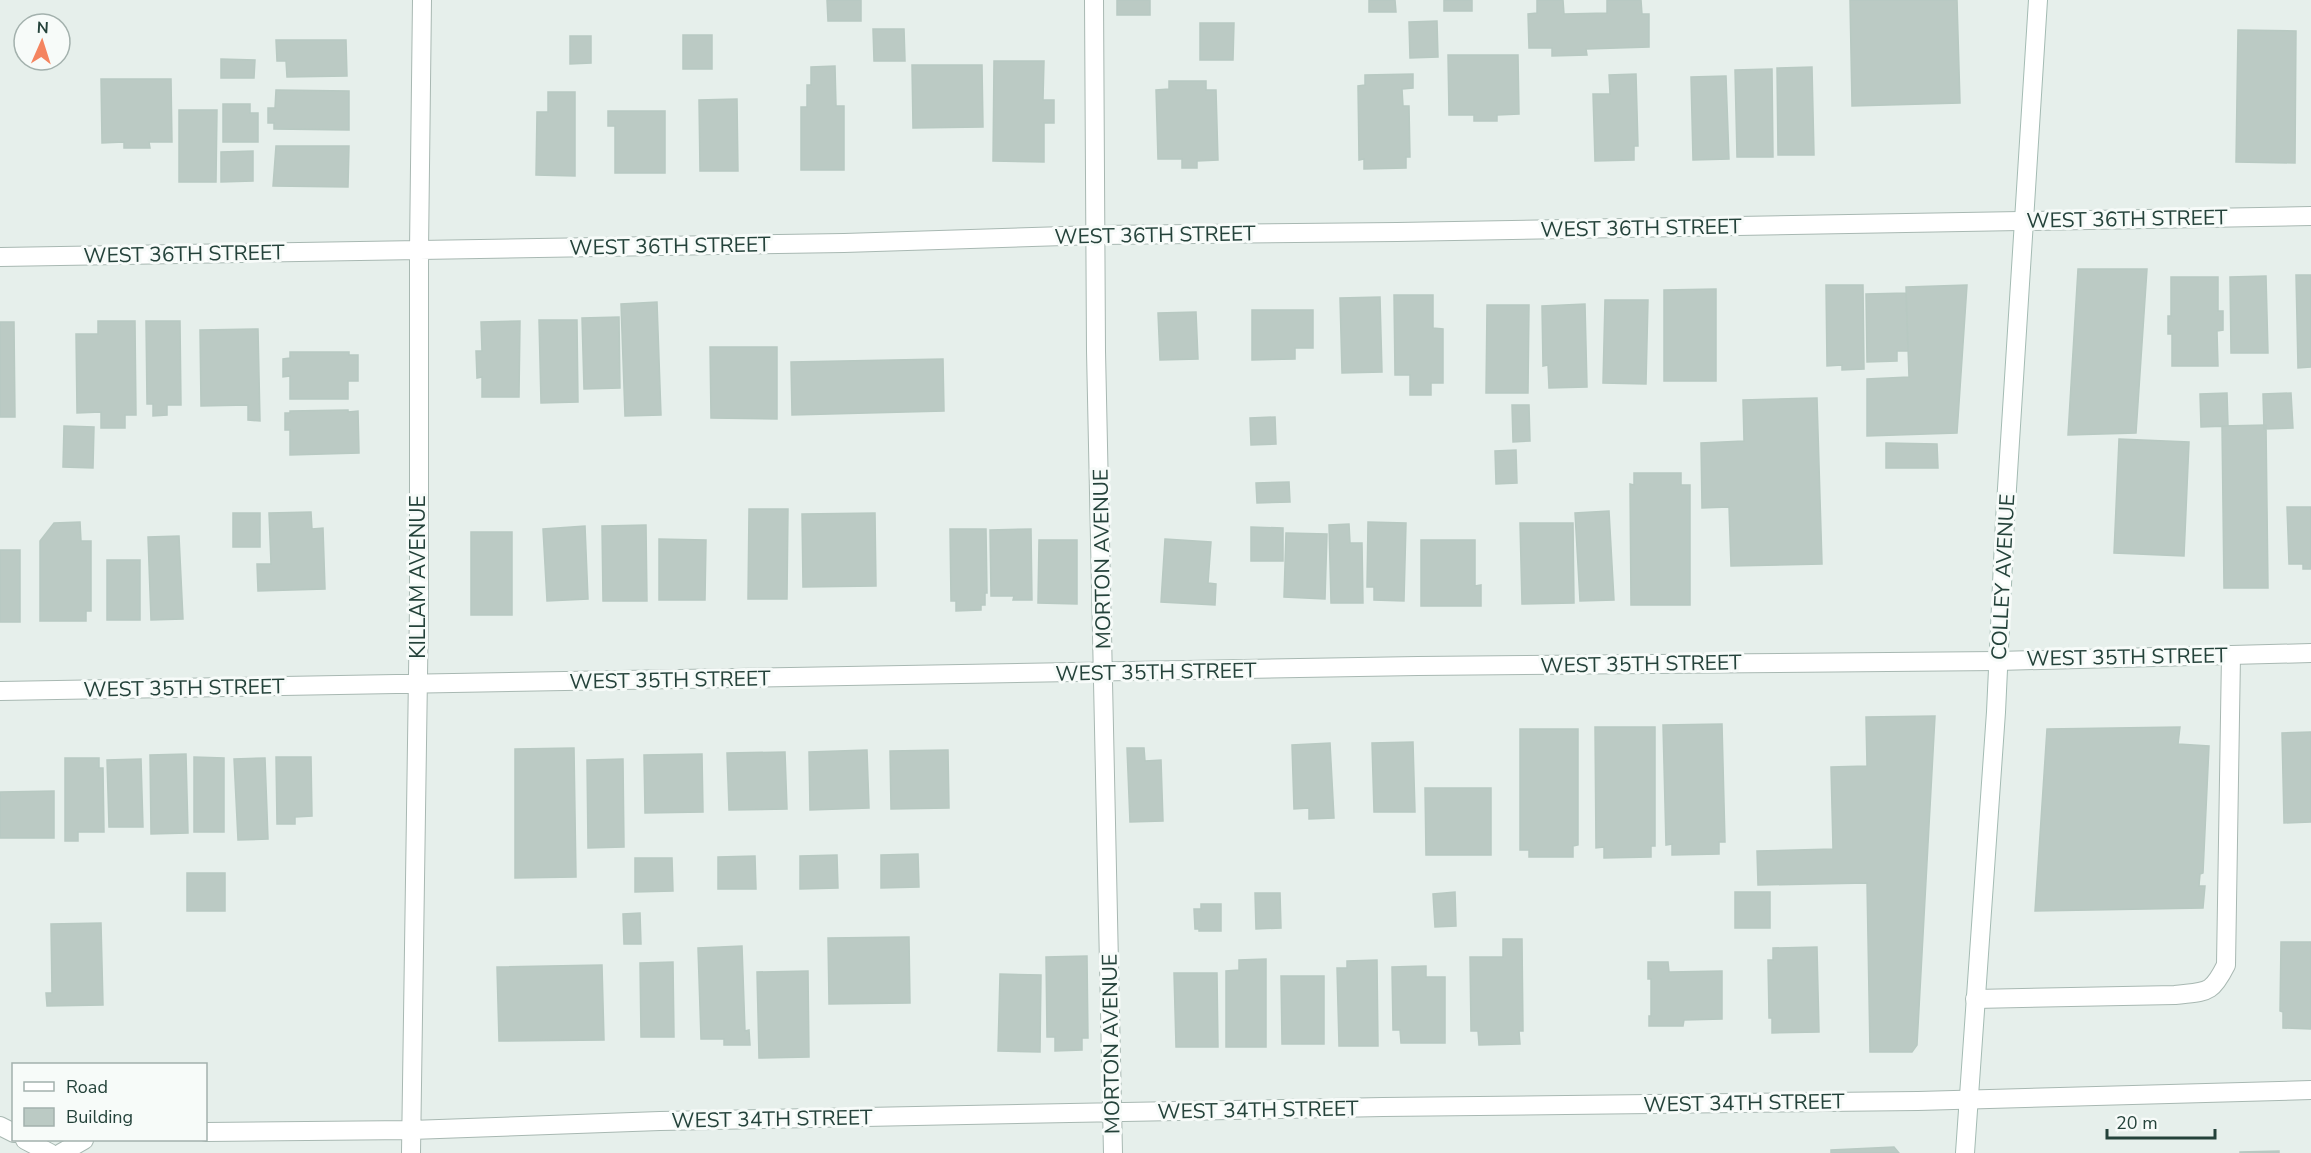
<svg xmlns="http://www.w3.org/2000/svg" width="2311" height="1153" font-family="'Nunito Sans',sans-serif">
	<rect width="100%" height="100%" fill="#e6efeb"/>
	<path fill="#bbcac4" stroke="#b8c9c2" stroke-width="1.5" d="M827,0h34v21h-33z
		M1117,0h33v15h-33z
		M1369,0h26l1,12h-27z
		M1444,0h28v11h-28z
		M1537,0h26l1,14 43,-1v-13h34l1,14h7v33l-63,2 1,6 -35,1v-8h-23l-1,-34 9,-1z
		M1850,0h107l3,103 -108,3z
		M1437,21l1,36 -28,1 -1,-36z
		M1200,23h34l-1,37h-33z
		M873,29h31l1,32h-31z
		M2238,30l58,1 -1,132 -59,-1z
		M683,35h29v34h-29z
		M570,36h21v27l-21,1z
		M276,40h70l1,36 -60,1 -1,-16h-9z
		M1448,55h70l1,59 -22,1v6h-23v-6h-25z
		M221,59l34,1 -1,18h-33z
		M994,61h50l-1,39h11v23h-10v39l-51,-1z
		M912,65h70l1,62 -70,1z
		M835,66l1,40h8v64h-43v-63h6v-22h4v-18z
		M1812,67l2,88h-36l-1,-87z
		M1772,69l1,88h-36l-2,-87z
		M1413,74v14l-11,1 1,17h6l1,51h-4v11l-42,1v-10l-5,1 -1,-74 7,-1v-10z
		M1636,74l2,72h-4v14l-39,1 -2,-67h17l-1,-19z
		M1726,76l3,83 -36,1 -2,-83z
		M101,79h70l1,63h-23l1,6h-26v-6l-22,1z
		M1169,81h37v9h10l2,70 -21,1v7h-15v-9h-24l-2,-69 13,-1z
		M276,90l73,1v39l-75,-1v-6h-6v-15h7z
		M548,92h27v84l-39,-1 1,-63h11z
		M737,99l1,72h-38l-1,-71z
		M223,104h27v9h8v29h-35z
		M179,110h38l-1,72h-37z
		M608,111h57v62h-50v-47h-7z
		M276,146h73l-1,41 -75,-1z
		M253,151v30l-32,1v-30z
		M2078,269h69l-11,164 -68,2z
		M2296,275h15v92l-13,1z
		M2266,276l2,77h-37l-1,-76z
		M2171,277h47v34h5v19l-6,1 1,35h-46v-32h-4v-18h3z
		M1826,285h37l1,84 -22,1v-5l-15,1z
		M1967,285l-10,148 -90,3v-57l42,-2 -3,-90z
		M1716,289v92h-52v-91z
		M1906,293l2,58h-11v10l-30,1 -1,-68z
		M1394,295h39v33l10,1v54h-12v12h-21v-20h-15z
		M1380,297l2,75 -40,1 -2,-75z
		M1605,300h43l-2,84 -43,-1z
		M657,302l4,113 -36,1 -4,-112z
		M1585,304l2,83 -38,1 -1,-23 -5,1 -1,-60z
		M1487,305h42l-1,88h-42z
		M1252,310h61v38h-18v11l-43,1z
		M1196,312l2,47 -38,1 -2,-47z
		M619,317l1,71 -36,1 -2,-71z
		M539,320h38l1,82 -37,1z
		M98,321h37l1,94h-11v13h-24v-16l-24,1 -1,-79h22z
		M146,321h34l1,84h-14v10l-14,1v-12h-6z
		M520,321l-1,76h-37v-20l-5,1 -1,-27h6l-1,-29z
		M0,322h14l1,95h-15z
		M258,329l2,92 -12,-1v-15l-47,1 -1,-76z
		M710,347h67v72l-66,-1z
		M290,352h59v3h9v26h-10v18h-58v-23l-7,1v-18l7,-1z
		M943,359l1,52 -152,4 -1,-53z
		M2227,393l1,33 -27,1 -1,-33z
		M2291,393l2,35 -29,1 -1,-35z
		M1817,398l5,166 -91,2 -2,-59 -27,1 -1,-65 43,-2 -1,-41z
		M1512,405h17l1,36 -17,1z
		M348,410v2l10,-1 1,42 -69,2v-25h-5v-17h5v-2z
		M1275,417l1,27 -25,1 -1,-27z
		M2266,425l2,163h-44l-2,-162z
		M64,426l30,1 -1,41 -30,-1z
		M2119,439l70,3 -5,114 -70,-3z
		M1886,443l51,1 1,24h-52z
		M1516,450l1,33 -21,1 -1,-33z
		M1634,473h47v12h9v120h-59l-1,-121 4,1z
		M1289,482l1,20 -33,1 -1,-20z
		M2287,507h24v62h-8v-5h-14z
		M749,509h39l-1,90h-39z
		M1609,511l5,89 -34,1 -5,-88z
		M311,512l1,17 11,-1 2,61 -67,2 -1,-27h14l-2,-51z
		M233,513h27v34h-27z
		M875,513l1,73 -73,1 -1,-73z
		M80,522l1,19h10v70h-5v10h-46v-80l14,-18z
		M1368,522l38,1 -2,78 -30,-1v-13h-7z
		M1520,523h53l1,80 -52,1z
		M1349,524l1,19h12l1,60h-32l-2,-78z
		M646,525l1,76h-44l-1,-75z
		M585,526l3,73 -41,2 -4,-72z
		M1251,527l32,1v33h-32z
		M950,529h36l1,64h-2v12h-4v5l-25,1v-10h-5z
		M1031,529l1,71h-19l1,-4h-23l-1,-66z
		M471,532h41v83h-41z
		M1286,533l41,1 -2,65 -41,-2z
		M179,536l4,83 -32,1 -3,-83z
		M659,539l47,1 -1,60h-46z
		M1165,539l46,3 -3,41 8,1 -1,21 -54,-3z
		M1039,540h38v64l-39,-1z
		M1421,540h54v46l6,-1v21h-60z
		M0,550h20v72h-20z
		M107,560h33v60h-33z
		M1935,716l-18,329 -5,7h-42l-3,-169 -109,2 -1,-34 76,-2 -2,-82 36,-1 -1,-49z
		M1722,724l3,118h-6v12l-47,1v-11l-6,1 -3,-120z
		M1595,727h60v119h-4v11l-47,1v-11l-8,1z
		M2180,727l-2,17 31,2 -6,127 -3,1 -1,12h6l-2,22 -168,3 12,-182z
		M1520,729h58v116l-5,1v11h-44v-7h-9z
		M2311,732v90l-27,1 -2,-90z
		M1413,742l2,70h-41l-2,-69z
		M1330,743l4,75 -25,1v-11l-15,1 -2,-64z
		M574,748l2,129 -61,1v-129z
		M1127,748h17l1,13 16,-1 2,61 -33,1z
		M867,750l2,58 -59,2 -1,-58z
		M948,750l1,58 -58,1 -1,-58z
		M785,752l2,57 -58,1 -2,-57z
		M186,754l2,79 -37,1 -1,-79z
		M702,754l1,58 -58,1 -1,-58z
		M194,757l30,1v74h-30z
		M276,757h35l1,59 -17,1v7h-18z
		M65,758h34v10h4l1,64h-26v9h-13z
		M265,758l3,81 -30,1 -4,-81z
		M141,759l2,68h-34l-2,-67z
		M623,759l1,88 -36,1 -1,-88z
		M1425,788h66v67h-65z
		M54,791v47h-54v-46z
		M918,854l1,33 -38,1v-33z
		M837,855l1,33 -38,1v-33z
		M755,856l1,33h-38v-32z
		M635,858h37l1,33 -38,1z
		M187,873h38v38h-38z
		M1455,892l1,34 -21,1 -2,-33z
		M1735,892h35v36h-35z
		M1255,893h25l1,35 -25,1z
		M1201,904h20v27h-22v-2h-4l-1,-20h7z
		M640,913l1,31h-17l-1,-30z
		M101,923l2,82 -56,1 -1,-13h6l-1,-69z
		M909,937l1,66 -81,1 -1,-66z
		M1503,939h19l1,92h-4l1,13 -41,1 -1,-14h-7l-1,-74h33z
		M2281,942h30v87l-28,-1v-16l-3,-1z
		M742,946l3,85 4,-1 1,15h-26v-6h-23l-3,-91z
		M1817,947l2,85 -47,1v-15h-3l-1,-58h5v-12z
		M1087,956l1,82h-6v12l-27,1v-14h-8l-1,-80z
		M1266,959v88h-40v-76l13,-1v-10z
		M1377,960l1,86h-39l-2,-78h10v-7z
		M673,962l1,75h-33l-1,-74z
		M1648,962h20l1,10 53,-1v48l-38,1 -1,6h-34v-10h2v-37h-3z
		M602,965l2,75 -105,1 -2,-74z
		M1426,966v11h19v66h-44l-1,-13h-7l-1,-63z
		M808,971l1,86 -50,1 -2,-86z
		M1174,973h43l1,74h-42z
		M1000,974l41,1 -1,77 -42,-1z
		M1281,976h43v68h-42z
		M1894,1147l5,6h-68v-3z
		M2279,1151v2h-39v-1z"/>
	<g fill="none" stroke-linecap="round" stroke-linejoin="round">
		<defs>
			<path id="service" d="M1975,999l200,-4c32,-4 36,0 51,-30l5,-310"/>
			<path id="minor" d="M1094,0l2,351 17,802
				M0,257l844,-14 253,-8 300,-3 914,-16
				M0,691l1418,-25 580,-5
				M0,1126l14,7
				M206,1132l205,-2 249,-9 723,-14 535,-6 393,-11
				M25,1140l25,13
				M61,1153l23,-13
				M411,1153l8,-546v-357l3,-250"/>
			<path id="tertiary" d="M1998,661l313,-8"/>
			<path id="secondary" d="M1965,1153l31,-441 9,-192 33,-520"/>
		</defs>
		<use href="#service" stroke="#a8b8b2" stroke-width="20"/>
		<use href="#minor" stroke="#a8b8b2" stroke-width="20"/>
		<use href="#tertiary" stroke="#a8b8b2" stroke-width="20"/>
		<use href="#secondary" stroke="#a4bbb3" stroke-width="20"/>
		<use href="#service" stroke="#fff" stroke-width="18"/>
		<use href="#minor" stroke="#fff" stroke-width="18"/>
		<use href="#tertiary" stroke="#fff" stroke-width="18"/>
		<use href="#secondary" stroke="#fff" stroke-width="18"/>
	</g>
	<g text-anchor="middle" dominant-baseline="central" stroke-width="6" stroke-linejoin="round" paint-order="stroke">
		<g font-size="21" fill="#24423a" stroke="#f7fbf9">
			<text transform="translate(2127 219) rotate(-1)">WEST 36TH STREET</text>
			<text transform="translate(1641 228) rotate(-1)">WEST 36TH STREET</text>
			<text transform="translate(1155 235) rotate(-1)">WEST 36TH STREET</text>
			<text transform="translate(670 246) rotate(-1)">WEST 36TH STREET</text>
			<text transform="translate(184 254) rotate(-1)">WEST 36TH STREET</text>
			<text transform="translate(1102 559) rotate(-91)">MORTON AVENUE</text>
			<text transform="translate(418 577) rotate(-90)">KILLAM AVENUE</text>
			<text transform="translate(2003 577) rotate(-87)">COLLEY AVENUE</text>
			<text transform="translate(2127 657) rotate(-1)">WEST 35TH STREET</text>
			<text transform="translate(1641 664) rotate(-1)">WEST 35TH STREET</text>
			<text transform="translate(1156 672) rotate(-1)">WEST 35TH STREET</text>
			<text transform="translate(670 680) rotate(-1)">WEST 35TH STREET</text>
			<text transform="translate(184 688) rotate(-1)">WEST 35TH STREET</text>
			<text transform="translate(1111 1044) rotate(-91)">MORTON AVENUE</text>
			<text transform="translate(1744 1103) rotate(-1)">WEST 34TH STREET</text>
			<text transform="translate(1258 1110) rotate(-1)">WEST 34TH STREET</text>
			<text transform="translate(772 1119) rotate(-1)">WEST 34TH STREET</text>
		</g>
	</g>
	<rect x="12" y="1063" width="195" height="78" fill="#f7fbf9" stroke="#a3b1ad" stroke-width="1.5"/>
	<rect x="24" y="1082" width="30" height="9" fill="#ffffff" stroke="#a3b1ad" stroke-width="1.5"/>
	<text x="66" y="1093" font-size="18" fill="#24423a">Road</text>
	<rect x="24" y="1108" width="30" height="18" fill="#bbcac4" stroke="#a3b1ad" stroke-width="1.5"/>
	<text x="66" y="1123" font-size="18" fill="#24423a">Building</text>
	<g transform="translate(42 42) rotate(3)"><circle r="28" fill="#f7fbf9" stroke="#a3b1ad" stroke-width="1.5"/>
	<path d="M0-4.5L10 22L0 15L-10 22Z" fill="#f4845f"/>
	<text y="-9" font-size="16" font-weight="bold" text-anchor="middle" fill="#24423a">N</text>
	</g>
	<path d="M2107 1129v9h108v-9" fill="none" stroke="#24423a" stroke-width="3"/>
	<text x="2116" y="1129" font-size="18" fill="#24423a" stroke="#f7fbf9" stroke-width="4.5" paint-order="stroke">20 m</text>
</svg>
